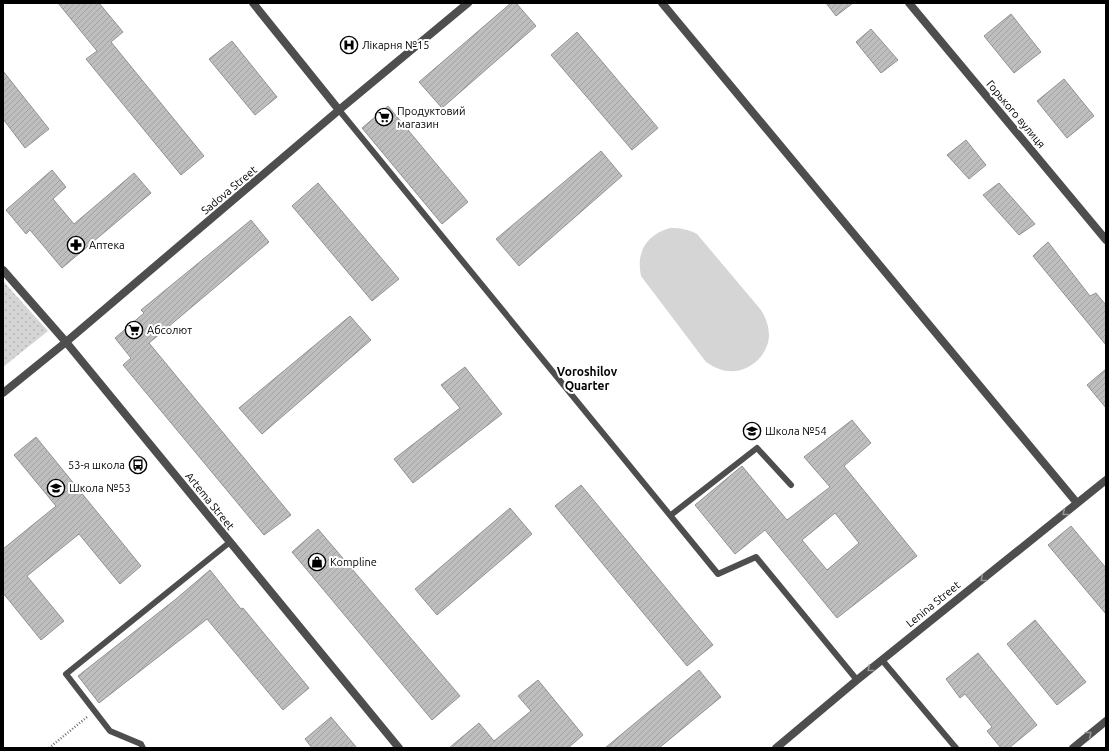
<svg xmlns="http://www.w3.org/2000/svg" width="1109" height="751" font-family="Ubuntu,sans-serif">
	<defs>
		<pattern id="park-dots" width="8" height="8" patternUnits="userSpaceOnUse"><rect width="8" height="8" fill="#d5d5d5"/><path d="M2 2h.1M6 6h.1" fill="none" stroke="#b5b5b5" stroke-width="1.8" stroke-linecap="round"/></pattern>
		<pattern id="building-hatch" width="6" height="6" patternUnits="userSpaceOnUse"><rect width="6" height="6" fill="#bebebe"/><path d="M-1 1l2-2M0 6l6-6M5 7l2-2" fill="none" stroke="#a2a2a2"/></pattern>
	</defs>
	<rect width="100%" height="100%" fill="#fff"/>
	<path fill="#d5d5d5" d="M670,228c10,0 18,1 27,6l64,76c5,8 8,16 8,26 -1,24 -29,43 -52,32 -4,-1 -7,-4 -11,-6l-65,-86c-5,-24 5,-41 29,-48z"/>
	<path fill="url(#park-dots)" d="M3,281l45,50 -45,36z"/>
	<path fill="url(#building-hatch)" stroke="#929292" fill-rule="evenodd" d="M58,3h41l24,29 -12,10 93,114 -23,19 -95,-116 11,-8z
		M511,3h5l20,23 -94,82 -23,-26z
		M826,3h27l-17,13z
		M1011,14l30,38 -27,21 -30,-37z
		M871,29l27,31 -17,13 -25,-31z
		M577,32l81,96 -26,22 -81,-95z
		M232,41l45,56 -22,18 -46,-56z
		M3,71l46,58 -24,19 -22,-29z
		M1064,79l30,37 -27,22 -30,-37z
		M388,106l80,96 -26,22 -80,-96z
		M966,140l20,25 -17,14 -22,-24z
		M601,151l21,25 -103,90 -23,-27z
		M52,170l14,17 -13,12 21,25 60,-51 17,20 -89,75 -32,-38 -4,4 -20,-24z
		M318,183l81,96 -27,22 -80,-95z
		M999,183l36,41 -16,11 -36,-40z
		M251,220l18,22 -120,101 142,172 -27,20 -141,-170 8,-7 -16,-20 29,-25 -3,-3z
		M1048,242l42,54 6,-3 10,12v40l-73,-89z
		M350,316l21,24 -109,94 -23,-26z
		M465,367l37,47 -89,69 -19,-24 66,-51 -19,-23z
		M1106,369v39l-19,-23z
		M852,420l19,23 -27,23 73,90 -80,62 -72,-88 -30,24 -40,-49 47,-39 45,54 43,-33 -26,-30zM835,513l24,30 -32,27 -25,-30z
		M36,437l105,129 -21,18 -41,-50 -52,42 37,45 -23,19 -38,-47v-44l53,-43 -42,-51z
		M581,485l132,160 -26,21 -132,-160z
		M510,508l22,26 -95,81 -22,-26z
		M1071,526l35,42v46l-58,-69z
		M318,529l142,167 -28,24 -140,-168z
		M210,570l31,39 2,-1 66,80 -26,22 -76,-91 -108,84 -21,-27 98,-77z
		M1035,620l51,62 -29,23 -50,-61z
		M978,653l59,72 -28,23h-8l-14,-17 5,-4 -27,-33 -5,4 -14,-19z
		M699,670l22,27 -62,51h-54z
		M538,680l45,55 -15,13h-119l30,-25 15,18 37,-30 -13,-15z
		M331,717l26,31h-45l-7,-9z"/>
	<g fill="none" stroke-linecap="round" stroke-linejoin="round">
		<path stroke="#707070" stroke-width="2.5" stroke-dasharray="1 2" stroke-linecap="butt" d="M49,748l38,-31"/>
		<path stroke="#4e4e4e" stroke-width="6" d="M339,110l379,464 38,-17 101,123
			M671,515l86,-67 34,37
			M882,660l74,88
			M143,748l-2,-4 -31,-13 -44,-57 164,-132"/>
		<path stroke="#4e4e4e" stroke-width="8" d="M253,3l86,107
			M662,3l415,500
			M909,3l197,237
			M3,393l63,-51 273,-232 129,-107
			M776,748l81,-68 249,-200
			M1073,748l33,-27"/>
		<path stroke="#4e4e4e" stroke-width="8" d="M3,270l63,72 333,406"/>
	</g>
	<defs><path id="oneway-chevron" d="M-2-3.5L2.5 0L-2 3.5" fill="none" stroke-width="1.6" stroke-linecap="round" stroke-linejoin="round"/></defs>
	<g stroke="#959595">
		<use href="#oneway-chevron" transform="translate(1065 513) rotate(141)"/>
		<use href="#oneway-chevron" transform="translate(983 579) rotate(141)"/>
		<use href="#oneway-chevron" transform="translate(870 669) rotate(141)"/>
		<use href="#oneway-chevron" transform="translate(1089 734) rotate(-39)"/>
	</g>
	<defs>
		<symbol id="hospital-ring" viewBox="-11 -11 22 22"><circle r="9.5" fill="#fff" stroke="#000" stroke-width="1.5"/><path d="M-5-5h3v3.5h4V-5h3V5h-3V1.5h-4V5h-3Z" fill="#000"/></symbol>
		<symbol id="supermarket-ring" viewBox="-11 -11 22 22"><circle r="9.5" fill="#fff" stroke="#000" stroke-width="1.5"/><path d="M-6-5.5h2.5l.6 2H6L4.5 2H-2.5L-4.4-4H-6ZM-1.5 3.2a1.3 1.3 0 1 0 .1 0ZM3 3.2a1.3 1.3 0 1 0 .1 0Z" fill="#000"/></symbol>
		<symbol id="pharmacy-ring" viewBox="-11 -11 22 22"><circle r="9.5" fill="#fff" stroke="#000" stroke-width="1.5"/><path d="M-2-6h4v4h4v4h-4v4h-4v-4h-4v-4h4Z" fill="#000"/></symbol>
		<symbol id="school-ring" viewBox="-11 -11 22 22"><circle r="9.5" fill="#fff" stroke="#000" stroke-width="1.5"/><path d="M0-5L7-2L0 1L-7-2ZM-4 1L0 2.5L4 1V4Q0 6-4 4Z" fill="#000"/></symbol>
		<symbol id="bus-ring" viewBox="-11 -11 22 22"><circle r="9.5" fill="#fff" stroke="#000" stroke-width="1.5"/><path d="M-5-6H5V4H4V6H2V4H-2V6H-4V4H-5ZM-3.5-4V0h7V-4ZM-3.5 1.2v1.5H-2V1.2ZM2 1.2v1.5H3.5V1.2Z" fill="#000"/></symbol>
		<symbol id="shop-ring" viewBox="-11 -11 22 22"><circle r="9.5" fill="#fff" stroke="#000" stroke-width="1.5"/><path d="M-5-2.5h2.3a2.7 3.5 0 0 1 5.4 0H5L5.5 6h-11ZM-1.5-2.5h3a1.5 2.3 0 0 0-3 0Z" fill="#000"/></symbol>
	</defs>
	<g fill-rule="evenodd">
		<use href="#hospital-ring" x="339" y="35" width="20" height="20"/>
		<use href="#supermarket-ring" x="374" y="107" width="20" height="20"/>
		<use href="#pharmacy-ring" x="66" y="235" width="20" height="20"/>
		<use href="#supermarket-ring" x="124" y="320" width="20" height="20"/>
		<use href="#school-ring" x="742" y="421" width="20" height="20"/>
		<use href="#bus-ring" x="128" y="455" width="20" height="20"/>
		<use href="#school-ring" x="46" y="478" width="20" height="20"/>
		<use href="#shop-ring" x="307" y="552" width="20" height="20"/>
	</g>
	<g text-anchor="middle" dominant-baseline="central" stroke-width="4" stroke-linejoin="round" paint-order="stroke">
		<g font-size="11" fill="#000" stroke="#fff" text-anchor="start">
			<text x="362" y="45">Лікарня №15</text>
			<text x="397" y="111">Продуктовий<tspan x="397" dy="13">магазин</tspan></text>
			<text x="89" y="245">Аптека</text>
			<text x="147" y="330">Абсолют</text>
			<text x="765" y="431">Школа №54</text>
			<text x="125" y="465" text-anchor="end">53-я школа</text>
			<text x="69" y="488">Школа №53</text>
			<text x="330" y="562">Kompline</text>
		</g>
		<g font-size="11" fill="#000" stroke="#fff">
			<text transform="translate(1016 114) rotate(50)">Горького вулиця</text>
			<text transform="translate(229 190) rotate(-40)">Sadova Street</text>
			<text transform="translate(210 501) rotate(51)">Artema Street</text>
			<text transform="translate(933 604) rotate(-39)">Lenina Street</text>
		</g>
		<g font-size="12" font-weight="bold" fill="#000" stroke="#fff">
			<text x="587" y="371">Voroshilov<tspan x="587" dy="14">Quarter</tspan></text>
		</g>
	</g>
	<rect width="1109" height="751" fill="none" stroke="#000000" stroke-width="8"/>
</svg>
